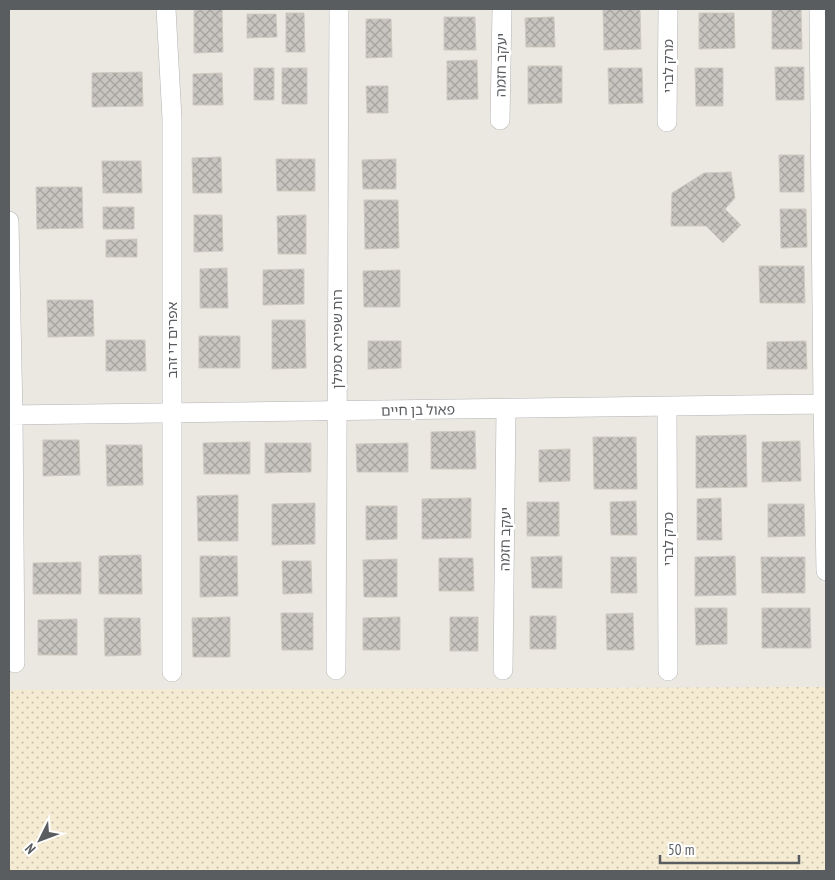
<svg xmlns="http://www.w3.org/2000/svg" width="835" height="880" font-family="'PT Sans Narrow','Noto Sans Hebrew',sans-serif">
	<defs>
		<pattern id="sand-dots" width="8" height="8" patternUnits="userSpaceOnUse" patternTransform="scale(1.25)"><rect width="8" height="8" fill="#f5ebd2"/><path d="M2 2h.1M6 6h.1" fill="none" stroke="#c9c2ae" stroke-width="1.8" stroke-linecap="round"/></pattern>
		<pattern id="building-cross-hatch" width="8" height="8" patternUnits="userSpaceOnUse" patternTransform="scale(1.25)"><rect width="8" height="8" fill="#c8c5c0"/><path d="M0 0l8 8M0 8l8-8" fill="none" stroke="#a5a39f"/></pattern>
	</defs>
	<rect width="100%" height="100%" fill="#ebe8e1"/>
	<path fill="url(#sand-dots)" d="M826,687v184h-817v-181z"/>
	<path fill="url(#building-cross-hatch)" stroke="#cfc9c0" d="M222,9l1,43 -29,1v-43z
		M603,9h37l1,40 -37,1z
		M772,9h29l1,40h-30z
		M286,13h18l1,39h-19z
		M699,13h35l1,35 -36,1z
		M247,14h29l1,23 -30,1z
		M444,17h31l1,33h-32z
		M554,17l1,30h-29l-1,-29z
		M366,19h25l1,38 -26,1z
		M477,60l1,39 -31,1v-39z
		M528,66h34v37l-34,1z
		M775,67h29v33h-28z
		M254,68h20v32h-20z
		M282,68h25v36h-25z
		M608,68h34l1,35 -34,1z
		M695,68h28v38h-27z
		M142,72l1,34 -51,1v-34z
		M222,73l1,32h-30v-31z
		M366,86h22v27h-21z
		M779,155h25v37h-24z
		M221,157l1,36h-29l-1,-35z
		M276,159h39v32h-38z
		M396,159v30h-33l-1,-29z
		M102,161h39l1,32h-39z
		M731,172l4,26 -10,11 16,16 -18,18 -17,-17h-35l1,-33 32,-20z
		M36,187h46l1,41 -46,1z
		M364,200h34l1,48 -34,1z
		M103,207h31v22h-31z
		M780,209h26l1,38 -26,1z
		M194,215h28l1,36 -29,1z
		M306,215v39h-28l-1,-38z
		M137,239v18h-31v-17z
		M759,266h45l1,37h-45z
		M227,268l1,40h-28v-39z
		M304,269v35l-41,1v-35z
		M400,270v37h-36l-1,-36z
		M47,300h46l1,36 -46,1z
		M272,320h33l1,48 -34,1z
		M199,336h41v32h-41z
		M106,340h39l1,31h-40z
		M368,341h33v27l-33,1z
		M806,341l1,28h-40v-27z
		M475,431l1,38h-45v-37z
		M746,435l1,52 -51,1v-52z
		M593,437h43l1,52h-43z
		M43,440h36l1,35 -37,1z
		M800,441l1,40 -39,1v-40z
		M250,442v32h-46l-1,-31z
		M265,443h46v29l-46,1z
		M408,443v29h-51l-1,-28z
		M106,445h36l1,40 -36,1z
		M570,449v32l-31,1v-32z
		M238,495v46h-40l-1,-45z
		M471,498v40l-49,1v-40z
		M721,498l1,42h-25v-41z
		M636,501l1,34h-26l-1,-33z
		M527,502h32v34h-32z
		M315,503v41l-43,1v-41z
		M768,504h36l1,32 -37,1z
		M366,506h31v33l-31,1z
		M141,555l1,39h-43v-38z
		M200,556h37l1,40 -38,1z
		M562,556v32h-30l-1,-31z
		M735,556l1,39 -41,1v-39z
		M611,557h25l1,36h-26z
		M761,557h44v36h-43z
		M439,558h34l1,33h-35z
		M397,559v38h-33l-1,-37z
		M282,561h29l1,32 -29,1z
		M81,562v32h-48v-31z
		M695,608h32v36l-31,1z
		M762,608h48l1,40h-49z
		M281,613h32v37h-31z
		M633,613l1,37h-27l-1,-36z
		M530,616h26v33h-26z
		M230,617v40h-37l-1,-39z
		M400,617v33h-37v-32z
		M450,617h28v34h-28z
		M104,618h36l1,37 -36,1z
		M77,619v36h-39v-35z"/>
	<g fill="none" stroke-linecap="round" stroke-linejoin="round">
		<defs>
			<path id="minor" d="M166,9l6,110v553
				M819,9l4,395 3,167
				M500,120l2,-111
				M667,122l1,-113
				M9,221l4,194 2,248
				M667,407l1,264
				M9,415l817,-11
				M336,670l3,-661
				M503,670l3,-261"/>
		</defs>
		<use href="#minor" stroke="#b2b4b7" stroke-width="20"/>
		<use href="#minor" stroke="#fff" stroke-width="19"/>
	</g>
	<g text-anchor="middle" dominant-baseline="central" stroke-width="5" stroke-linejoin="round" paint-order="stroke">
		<g font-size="14" fill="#5a5d60" stroke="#fff">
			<text transform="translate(501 65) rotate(-89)">יעקב חזמה</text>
			<text transform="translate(668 66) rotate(-90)">מרק לברי</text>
			<text transform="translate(337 339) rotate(-90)">רות שפירא סמילן</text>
			<text transform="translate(172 340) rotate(-90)">אפרים די זהב</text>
			<text transform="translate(418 410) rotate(-1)">פאול בן חיים</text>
			<text transform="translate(505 539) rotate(-89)">יעקב חזמה</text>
			<text transform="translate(668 539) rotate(-90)">מרק לברי</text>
		</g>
	</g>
	<rect width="835" height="880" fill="none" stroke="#5a5d60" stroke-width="20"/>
	<g transform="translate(40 840) rotate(228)" stroke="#ffffff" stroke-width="4" paint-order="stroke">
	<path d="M0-4L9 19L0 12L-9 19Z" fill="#5a5d60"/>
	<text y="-8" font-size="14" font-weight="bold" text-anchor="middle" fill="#5a5d60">N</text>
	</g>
	<path d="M660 855v8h139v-8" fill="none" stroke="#5a5d60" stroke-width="2.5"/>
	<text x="668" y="855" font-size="15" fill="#5a5d60" stroke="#ffffff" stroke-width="4" paint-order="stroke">50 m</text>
</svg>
